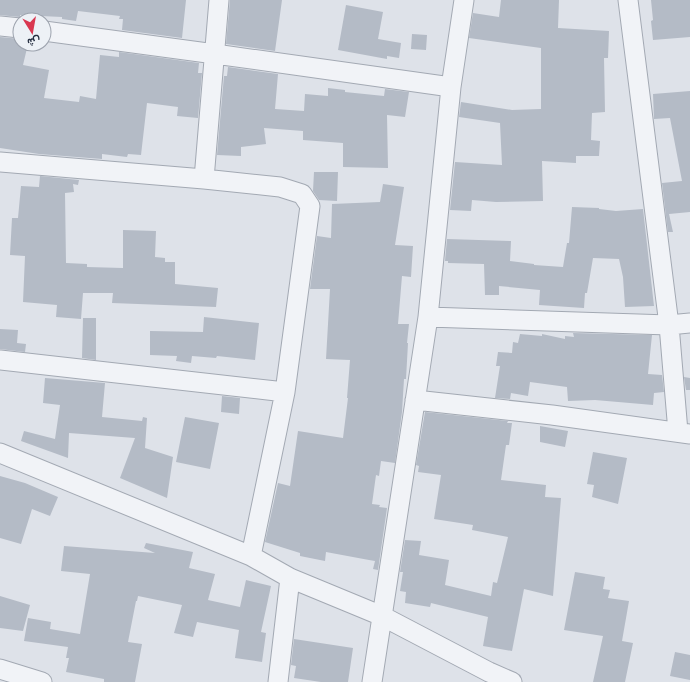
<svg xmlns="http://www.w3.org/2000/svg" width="690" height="682" font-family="'Varela Round',Vazirmatn,sans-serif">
	<rect width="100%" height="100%" fill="#dee2e9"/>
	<path fill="#b4bbc6" d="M0,0h186l-4,38 -60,-8 1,-11h-4l1,-3 -42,-5 -2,10 -14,-2v-2l-42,-2v2l-20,-2z
		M230,0h52l-7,51 -49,-7z
		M501,0h58l-1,28 51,3 -1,27h-4l1,54 -13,1 -1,27 9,1 -1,15h-23v7l-34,-2 1,40 -47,1 -24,-2 -1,11 -21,-1 5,-48 47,3 -2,-42 -41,-6 2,-15 51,8 29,-1v-61l-72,-10 4,-25 26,4z
		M651,0h39v37l-37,3 -2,-19 2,-1z
		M346,5l37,7 -5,27 23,4 -2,15 -12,-2v3l-49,-9z
		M412,34l15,1 -1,15 -15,-1z
		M0,37l20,2v5h8l-5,21 26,5 -5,28 35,4 1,-6 16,3 4,-44 19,2v-5l80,11 -1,10h4l-4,45 -21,-2 1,-9 -31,-4 -6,52 -13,-1 -1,3 -25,-3v5l-63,-5 -39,-6z
		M228,67l50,7 -3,35 29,2 1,-17 23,2v-8l17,2v2l39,4 1,-7 24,3 -4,25 -18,-2 1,53 -45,-1v-24l-40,-3v-9l-39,-3 2,16 -25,3v9l-24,-1 7,-79h3z
		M690,91v121l-21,2 4,18h-5l-6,-49 20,-2 -12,-63 -16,1 -1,-25z
		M314,172h24l-1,29 -18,-1 -6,-9z
		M40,176l39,4 -1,5 -5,-1 1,8 -9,1 1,70 21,1v3l36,1v-38l33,1 -1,26 10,1v4h10v22l43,4 -2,19 -104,-4 1,-10h-30l-2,26 -25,-2 1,-12 -34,-3 2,-46 -15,-1 2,-37h6l3,-32 18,1z
		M383,184l21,3 -9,58 18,1 -2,31 -9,-1 -4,48h11l-2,19h1l-2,36h-2l-2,33 -7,51 -14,-2 -2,15 -3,-1 -4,29 8,1 -1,2 8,1 -9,62 -5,-1 2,-8 -6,-1 -43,-8 -1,9 -25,-5v-3l-35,-11 13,-59 12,3 8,-55 45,7 5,-40h-1l3,-38 -24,-1 4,-70h-20l7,-53 14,2 1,-34 48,-2z
		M572,207l27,1v1l17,2 27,-2 11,97 -29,1 -2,-30 -4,-18 -26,-1 -6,35h-2l-1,15 -45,-3 1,-15 -41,-4v9h-14l-1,-31 -36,-1v-2h-3l2,-22 64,2 -1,20 24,3v1l29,2 4,-24h2z
		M204,317l55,6 -4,37 -38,-4 -1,2 -24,-2 -1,7 -15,-2 1,-5 -27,-1v-24l53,1z
		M83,318h13v42l-14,-2z
		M0,329l18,1 -1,13 9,1 -1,8 -25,-3z
		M573,333l79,2 -4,39 14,1 2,17 -10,1 -1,12 -58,-5 -27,1 -1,-14 -37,-5 -2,14 -17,-3 -1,6 -15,-1 5,-32h-4l2,-14 14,1 1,-11 5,1 2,-9 22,2v-2l23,5v-3l9,1z
		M684,377l6,1v12h-4z
		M45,378l60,5 -3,34 40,4 1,-4 4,1 -2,30 28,9 -6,41 -47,-20 15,-40 -66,-5 -1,25 -47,-17 3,-10 31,8 5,-34 -17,-2z
		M222,396l18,2 -1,16 -18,-2z
		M425,412l83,9 -1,2h5l-3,22h-3l-5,35 45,5 -1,12 16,1 -8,98 -29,-7 -12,62 -29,-5 5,-29 -57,-14 -1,4 -25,-4 1,-11 -6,-1 3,-19h-3l5,-32 16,1 -2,14 30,5 -4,25 46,11 2,-14 4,1 11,-46 -36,-7 1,-5 -39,-6 7,-44 -23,-3 1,-6 -3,-1z
		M185,417l34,6 -9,46 -34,-7z
		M540,426l28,5 -3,16 -25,-5z
		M593,452l34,6 -9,46 -26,-7 2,-12 -7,-1z
		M0,476l25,7 33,14 -8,19 -18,-7 -11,35 -21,-6z
		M146,543l47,9 -4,16 26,6 -7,26 32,7 6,-27 25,6 -10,46 5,1 -4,29 -27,-4 4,-28 -42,-8 -4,15 -19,-4 8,-28 -44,-9 -1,5h-1l-8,41 14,2 -7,38h-31v-3l-38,-7 3,-14h-3l2,-11 -44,-6 4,-23 23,4 -1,7 30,5 10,-60 -29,-3 3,-25 91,7 -11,-5z
		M575,572l30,5 -2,12 7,1 -2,8 21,3 -7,40 11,2 -8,39h-32l10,-46 -39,-6z
		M0,596l30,9 -7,26 -23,-3z
		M294,639l59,9 -5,34h-27l-27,-4 2,-12 -5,-1z
		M675,652l15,3v25l-20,-4z"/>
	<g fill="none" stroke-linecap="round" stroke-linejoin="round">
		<defs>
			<path id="minor" d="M628,0l41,325 9,107
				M0,26l20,2
				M44,31l171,23 236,33
				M0,162l204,17 76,8 22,7 8,12 -25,186 -34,164
				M204,179l15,-179
				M428,317l241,8 21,-2
				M0,360l285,32
				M415,400l137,15 138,19
				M0,453l251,103 39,22 92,38 107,56 23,10
				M0,669l42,13
				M278,682l12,-104
				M372,682l56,-365 23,-230 13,-87"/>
		</defs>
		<use href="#minor" stroke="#a3a9b3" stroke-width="21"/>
		<use href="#minor" stroke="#f1f3f7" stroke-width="19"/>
	</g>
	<g transform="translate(32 32) rotate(169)"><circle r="19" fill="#edf1f6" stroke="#9da3ae"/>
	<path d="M0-3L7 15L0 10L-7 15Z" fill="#d93750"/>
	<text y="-6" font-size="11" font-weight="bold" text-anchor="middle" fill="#262f41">ش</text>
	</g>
</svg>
